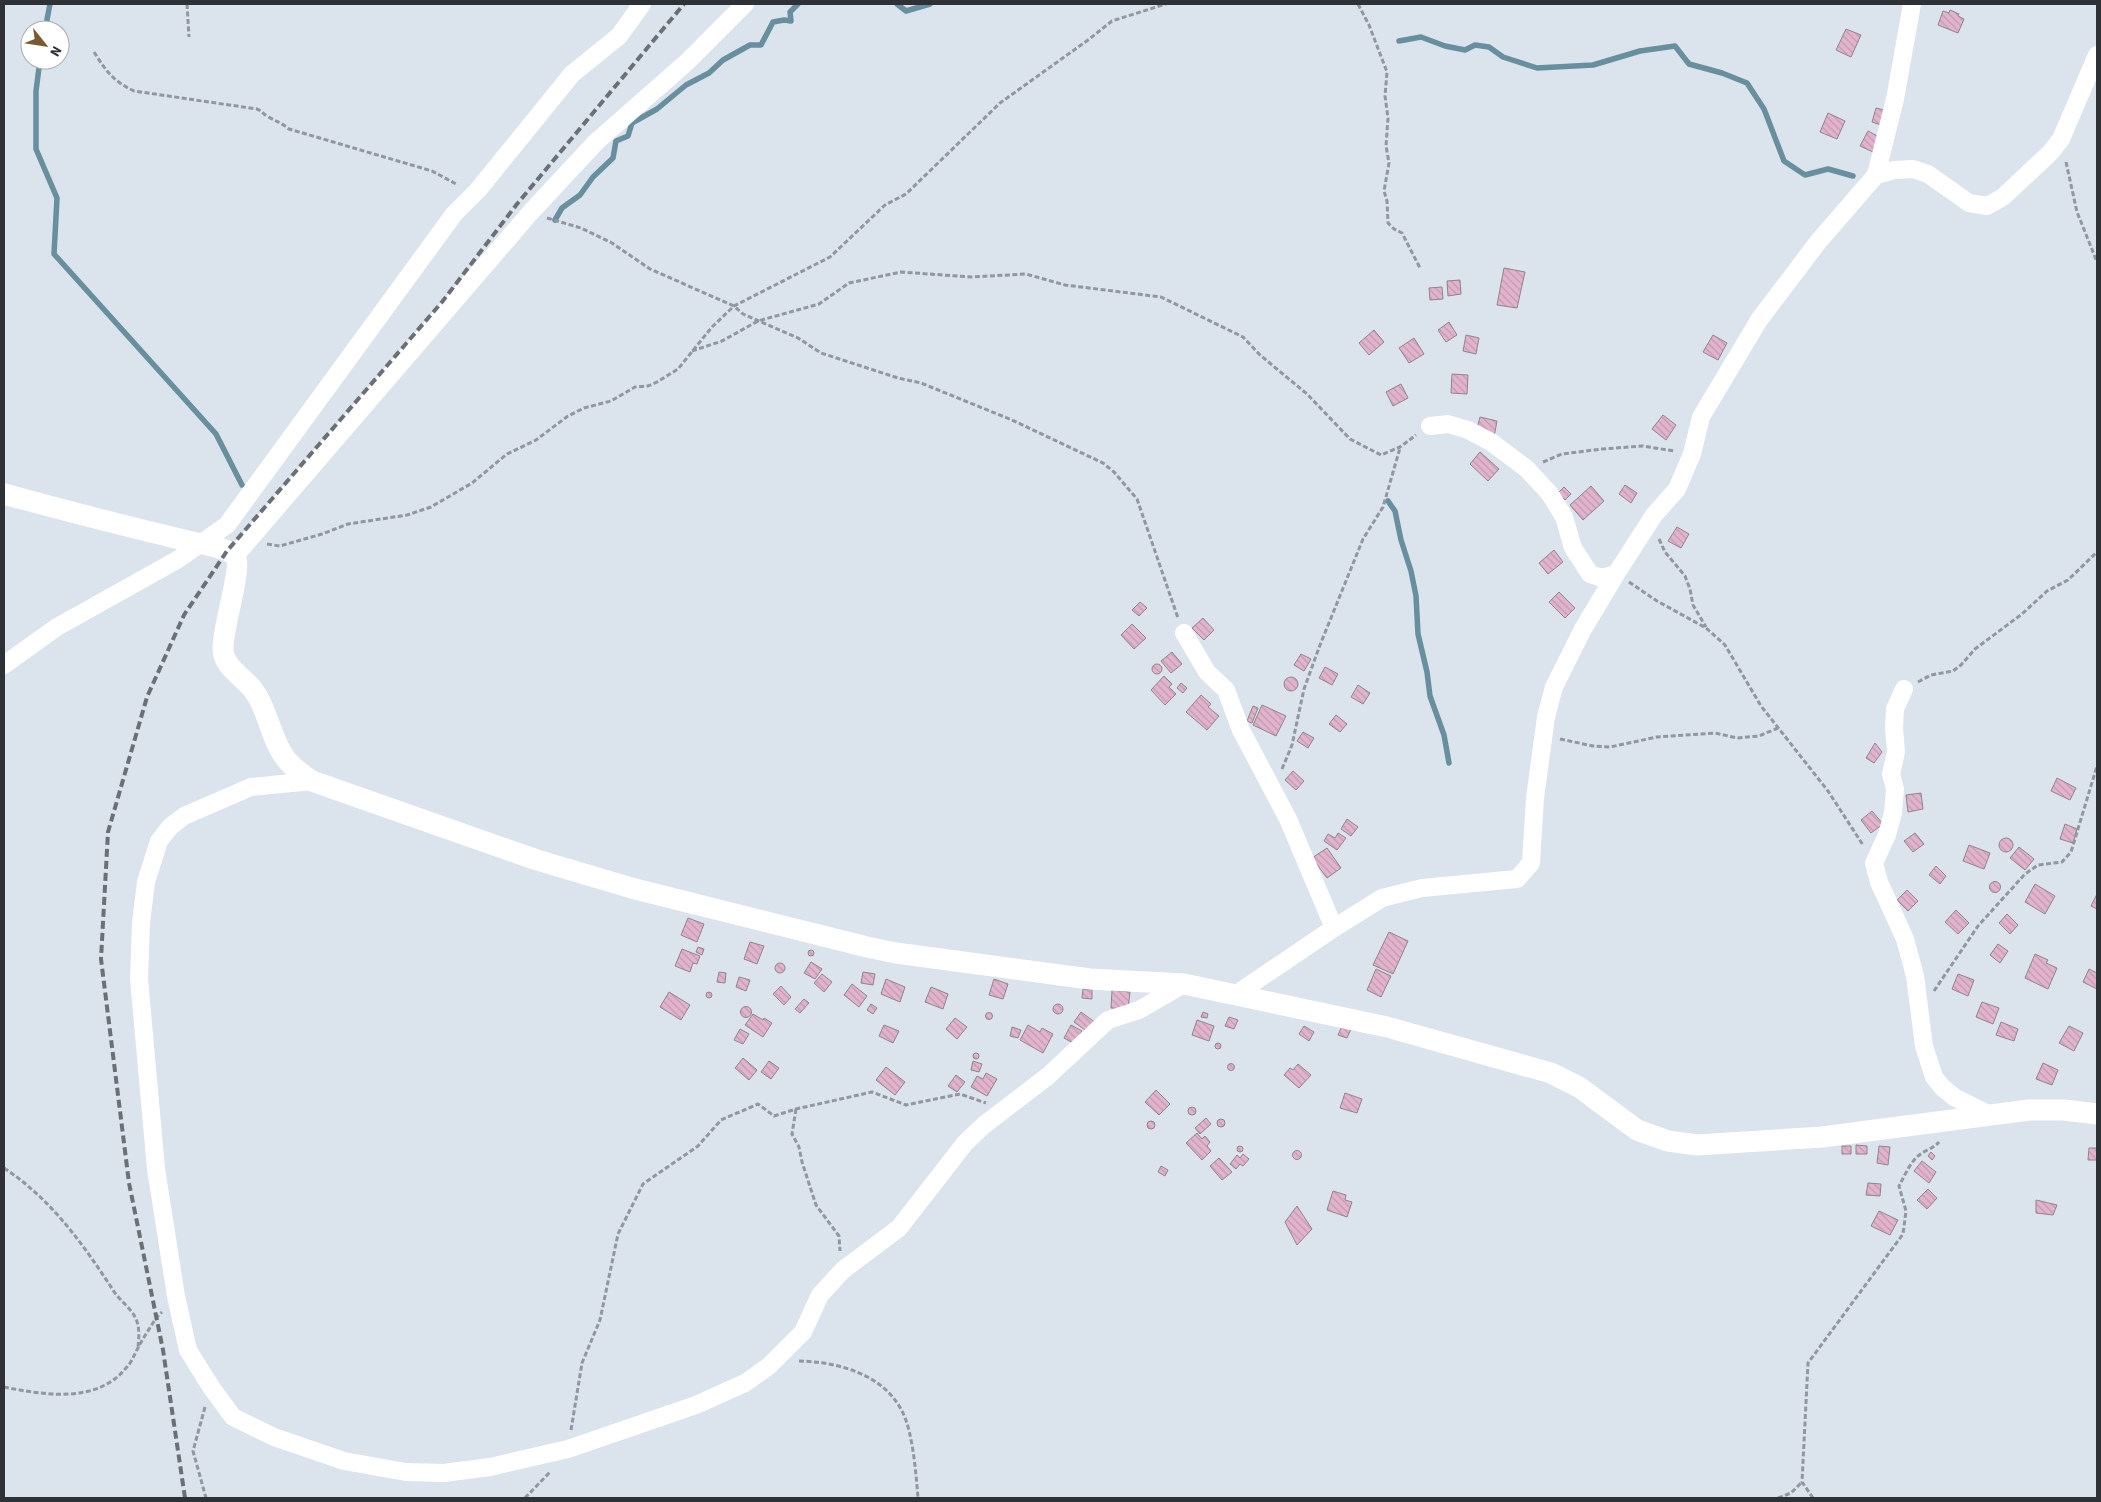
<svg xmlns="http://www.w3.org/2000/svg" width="2101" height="1502" font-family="'Source Sans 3',sans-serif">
	<defs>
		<pattern id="building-back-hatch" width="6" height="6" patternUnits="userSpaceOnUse" patternTransform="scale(1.25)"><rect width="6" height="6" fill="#e2b3cc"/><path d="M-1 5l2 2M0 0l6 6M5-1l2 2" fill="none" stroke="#c29ab0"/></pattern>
	</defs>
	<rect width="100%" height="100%" fill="#dbe3ec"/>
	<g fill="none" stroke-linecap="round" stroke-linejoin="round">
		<path stroke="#688f9e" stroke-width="5.5" d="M897,4l9,7 24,-7
			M45,30l5,-26
			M1399,41l22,-4 24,9 20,4 10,-5 14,2 14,10 34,11 56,-3 47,-14 35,-5 14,18 33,9 25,10 17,26 20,52 21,14 23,-6 25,7
			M40,60l-4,31v58l21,49 -3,56 162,180 26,51
			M555,220l7,-12 18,-13 13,-18 20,-19 3,-17 12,-5 4,-13 25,-14 29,-24 23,-12 14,-13 27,-15h11l12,-23 11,-2 7,1 -1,-9 8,-8
			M1388,501l7,10 6,29 10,31 5,25 2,38 9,38 3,24 14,39 5,28"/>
	</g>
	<path fill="url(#building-back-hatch)" stroke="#8f848a" d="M1950,10l9,4 -1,2 6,3 -6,14 -20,-8 5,-14 6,2z
		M1846,29l15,6 -10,22 -15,-7z
		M1876,108l12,3 -4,15 -12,-4z
		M1828,113l17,8 -8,18 -17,-7z
		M1868,131l13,7 -8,14 -13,-6z
		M1504,268l21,4 -8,36 -20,-3z
		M1460,280l1,14 -13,2 -1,-15z
		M1442,287l1,12 -13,1 -1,-12z
		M1449,322l8,13 -11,7 -8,-12z
		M1374,330l10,12 -15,13 -10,-12z
		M1466,335l13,3 -3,16 -13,-3z
		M1713,335l14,8 -9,17 -15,-8z
		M1414,338l10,16 -15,9 -10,-15z
		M1452,374l16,1 -1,19 -16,-1z
		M1401,384l7,14 -15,8 -7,-14z
		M1663,415l13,10 -10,15 -14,-11z
		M1480,417l17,4 -3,16 -18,-4z
		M1480,452l19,17 -11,12 -18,-17z
		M1625,485l12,8 -6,10 -12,-9z
		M1591,486l13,15 -21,19 -13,-15z
		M1564,487l7,7 -6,6 -7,-7z
		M1677,527l12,7 -8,14 -13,-7z
		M1554,550l9,12 -15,12 -9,-11z
		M1559,592l16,16 -10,10 -16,-16z
		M1140,602l7,6 -8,8 -7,-6z
		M1203,618l11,12 -10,10 -12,-12z
		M1132,624l14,14 -12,11 -13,-14z
		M1172,652l10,12 -11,9 -10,-12z
		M1301,654l10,5 -7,12 -10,-6z
		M1152 669a5 5 0 1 1 10 0a5 5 0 1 1-10 0Z
		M1325,667l13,7 -6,11 -13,-7z
		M1164,676l8,8 -3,3 7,7 -11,11 -14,-15z
		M1284 684a7 7 0 1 1 14 0a7 7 0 1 1-14 0Z
		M1181,683l6,5 -4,5 -6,-5z
		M1358,685l12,8 -7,11 -12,-7z
		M1201,695l10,9 -3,3 11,9 -12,14 -21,-18z
		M1262,705l24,11 -10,20 -23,-11z
		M1253,706l5,2 -6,15 -5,-2z
		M1336,715l11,9 -7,8 -11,-8z
		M1303,732l11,6 -6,10 -11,-7z
		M1875,743l7,9 -8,11 -8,-5z
		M1293,771l11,10 -8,9 -11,-10z
		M2057,778l19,10 -6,12 -19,-9z
		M1921,793l2,16 -15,3 -2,-17z
		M1872,811l11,13 -12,9 -10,-13z
		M1347,819l11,8 -7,9 -10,-7z
		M2065,824l12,5 -4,14 -13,-4z
		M1338,833l8,5 -9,12 -13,-9 4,-7 7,4z
		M1915,833l9,11 -11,8 -9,-11z
		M1999 845a7 7 0 1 1 14 0a7 7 0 1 1-14 0Z
		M1969,845l21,8 -6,16 -21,-8z
		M2019,847l15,12 -9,11 -15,-12z
		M1327,848l14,20 -14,10 -15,-20z
		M1936,866l10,10 -6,8 -11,-9z
		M1989.5 887a5.5 5.5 0 1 1 11 0a5.5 5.5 0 1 1-11 0Z
		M2035,884l20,12 -10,18 -20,-12z
		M1907,890l11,11 -10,10 -11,-11z
		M2097,894v15l-6,-3z
		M1956,910l13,13 -11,11 -13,-12z
		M2007,914l11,11 -8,9 -11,-11z
		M688,918l16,6 -7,18 -16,-7z
		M1389,932l19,9 -15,33 -20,-9z
		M750,942l14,4 -7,18 -13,-5z
		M1998,944l10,7 -8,12 -10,-8z
		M698,947l6,2 -2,6 -6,-3z
		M682,949l18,7 -3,8 -4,-1 -3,9 -15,-6z
		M808 953a3 3 0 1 1 6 0a3 3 0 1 1-6 0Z
		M2035,954l13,6 -2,3 11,5 -9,21 -23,-11z
		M811,962l11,7 -7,10 -11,-6z
		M775 968a5 5 0 1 1 10 0a5 5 0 1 1-10 0Z
		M1376,969l15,7 -10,21 -14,-7z
		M2089,969l8,4v16l-14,-7z
		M719,972l7,1 -1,10 -8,-1z
		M863,972l12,2 -2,11 -12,-2z
		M822,974l10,8 -8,10 -10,-9z
		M1958,974l16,6 -6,16 -16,-7z
		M739,977l11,3 -4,11 -10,-4z
		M886,979l19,8 -5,15 -19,-8z
		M994,979l14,5 -5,15 -14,-4z
		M852,984l15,12 -8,11 -15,-12z
		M781,986l10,11 -7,8 -11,-11z
		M931,987l17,7 -5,15 -18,-7z
		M1083,989l9,1v9l-10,-1z
		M1112,990l18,2 -2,17 -17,-1z
		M706 995a3 3 0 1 1 6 0a3 3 0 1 1-6 0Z
		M669,992l21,13 -9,15 -21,-13z
		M804,999l5,4 -9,10 -5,-4z
		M1982,1002l17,6 -6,16 -17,-7z
		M871,1004l6,4 -4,6 -6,-4z
		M1053 1009a5 5 0 1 1 10 0a5 5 0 1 1-10 0Z
		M740.5 1012a5.5 5.5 0 1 1 11 0a5.5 5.5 0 1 1-11 0Z
		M1081,1012l15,11 -7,10 -15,-11z
		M1203,1012l5,2 -1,4 -6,-1z
		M985.5 1016a3.5 3.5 0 1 1 7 0a3.5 3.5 0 1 1-7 0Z
		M753,1014l10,6 1,-2 8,5 -9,14 -18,-12z
		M1229,1017l9,3 -4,9 -9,-3z
		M955,1018l12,9 -10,12 -11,-10z
		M1197,1020l17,6 -5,15 -17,-6z
		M2001,1022l17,7 -4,12 -18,-6z
		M884,1025l15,6 -6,12 -14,-7z
		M1028,1025l12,7 2,-4 11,6 -10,19 -23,-13z
		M1071,1025l11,6 -7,13 -11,-6z
		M1304,1026l10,6 -5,9 -10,-7z
		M1342,1026l9,3 -4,9 -9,-3z
		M2069,1026l14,7 -9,18 -15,-8z
		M1012,1027l9,3 -3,8 -8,-2z
		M740,1029l9,5 -6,10 -9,-4z
		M1215 1046a3 3 0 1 1 6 0a3 3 0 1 1-6 0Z
		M973 1056a3 3 0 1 1 6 0a3 3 0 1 1-6 0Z
		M743,1058l14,12 -8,10 -14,-12z
		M769,1061l10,7 -8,11 -10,-7z
		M973,1061l9,3 -3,8 -8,-2z
		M2043,1063l15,7 -6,15 -16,-6z
		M1227.5 1067a3.5 3.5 0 1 1 7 0a3.5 3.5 0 1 1-7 0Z
		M1298,1064l13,11 -12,13 -15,-13 6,-7 3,2z
		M886,1067l19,15 -10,13 -19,-15z
		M986,1073l11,6 -10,17 -16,-9 6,-11 6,3z
		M956,1075l9,7 -8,10 -9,-6z
		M1156,1090l14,14 -11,11 -14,-13z
		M1345,1093l17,6 -5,14 -17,-5z
		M1188 1111a4 4 0 1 1 8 0a4 4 0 1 1-8 0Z
		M1206,1118l5,6 -11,10 -5,-6z
		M1217 1123a4 4 0 1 1 8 0a4 4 0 1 1-8 0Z
		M1147 1125a4 4 0 1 1 8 0a4 4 0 1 1-8 0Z
		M1197,1133l5,6 3,-3 5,6 -3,4 4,5 -9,9 -16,-17z
		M1856,1145l11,1v8h-11z
		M1237 1149a3 3 0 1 1 6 0a3 3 0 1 1-6 0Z
		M1842,1146h9v8h-9z
		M1879,1146l11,1 -2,18 -11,-2z
		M2089,1148h8v12h-9z
		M1292.5 1155a4.5 4.5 0 1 1 9 0a4.5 4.5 0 1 1-9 0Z
		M1931,1152l4,4 -3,4 -4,-4z
		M1243,1154l6,5 -6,7 -3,-2 -4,5 -6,-5 7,-9 3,3z
		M1219,1158l13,14 -10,8 -12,-14z
		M1922,1161l14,11 -7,11 -15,-12z
		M1161,1166l7,4 -3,6 -7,-4z
		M1868,1183l13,1 -1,12 -14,-1z
		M1928,1189l9,9 -10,11 -10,-9z
		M1333,1191l13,4 -1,5 7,2 -5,15 -20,-7z
		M2036,1200l21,5 -4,10 -17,-2z
		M1297,1206l15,23 -15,16 -12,-23z
		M1879,1211l19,9 -8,15 -19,-9z"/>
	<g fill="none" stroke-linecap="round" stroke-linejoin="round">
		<path stroke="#91979e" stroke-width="3" stroke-dasharray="5 2.5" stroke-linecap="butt" d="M187,4l2,33
			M1358,4l11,21 18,47 -2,24 3,22 -2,28 3,17 -5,28 3,10 1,22 6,6 8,4 18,35
			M94,52c12,19 19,29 40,39l123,18c5,2 6,5 10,7 8,5 15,7 22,13l143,42 26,14
			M2066,162l11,50 20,50
			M547,218l34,10 31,15 38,26 84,37 9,8 55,24 23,15 77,25 23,5 91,37 91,43 11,9 23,27 41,119
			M692,351l30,-10 36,-20 61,-17 30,-21 52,-11 70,5 55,-3 39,11 96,12 82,40 17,18 47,39 43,45 31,16 19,-8 16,-12
			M1543,462l19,-8 40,-5 41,-3 31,5
			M1659,539l6,13 20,24 5,13 3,16 13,22
			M267,544l13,2 42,-12 26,-10 59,-9 24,-8 41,-24 35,-29 29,-14 32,-24 16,-8 27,-7 24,-14 13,-1 9,-4 21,-13 34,-42 22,-21 96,-49 55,-52 21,-11 94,-91 88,-63 24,-19 54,-17
			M1629,582l28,19 49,27 19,17 36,61 67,85 35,54
			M1918,682l13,-7 22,-4 8,-6 14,-16 47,-35 25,-23 21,-11 29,-28
			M1560,739l33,7 17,1 47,-10 58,-4 22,5 22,-2 19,-8
			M1282,769l10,-24 12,-56 16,-44 43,-106 20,-32 17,-59
			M1934,991l44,-65 47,-52 13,-9 24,-3 9,-10 26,-86
			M796,1109l-4,25 7,13 3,15 14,43 23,31 1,15
			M4,1168c47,31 79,76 109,122 6,10 17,17 22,27 5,9 4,20 3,30
			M799,1361c39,1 84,13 103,50 11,21 14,63 16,87
			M4,1387c40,8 93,17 122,-19 6,-6 8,-13 12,-20 5,-10 12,-20 18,-30l6,-6
			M205,1407l-12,44 13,47
			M571,1430l11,-67 18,-43 18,-86 25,-50 55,-38 23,-26 37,-16 16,12 22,-7 76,-17 34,13 54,-11 26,9
			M525,1498l25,-26
			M1778,1498l13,-5 11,-11
			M1813,1498l-11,-16 6,-119 95,-129 3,-23 -7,-25c5,-9 10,-21 17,-28 6,-7 17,-9 23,-16"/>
		<path stroke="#fff" stroke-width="18" d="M1876,175l19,-5 18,-1 15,5 41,29 18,3 16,-9 48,-45 10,-13 36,-84
			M1430,426l18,-2 20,6 23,12 36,27 23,25 14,23 9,31 17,26 12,4 14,-4
			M235,556l295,-343 66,-71 91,-80 58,-58
			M1184,633l23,39 19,18 15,40 47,89 46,109
			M4,665l53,-38 120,-67 50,-35 227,-311 24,-24 94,-116 47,-38 23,-32
			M1904,689l-9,20 -1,19 2,24 -5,22 4,15 -2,24 -6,22 -13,28 5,19 26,57 10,37 9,70 10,31 8,10 12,10 36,18
			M312,781l-61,6 -67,29 -14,11 -11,14 -13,41 -5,41 -2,56 17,190 20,127 12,54 23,37 22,30 41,20 70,24 62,11 38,1 46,-6 78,-18 128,-44 49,-22 24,-17 34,-34 17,-37 23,-25 56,-42 66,-85 19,-18 64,-49 60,-56 31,-10 45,-26
			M1235,995l99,-67 48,-30 40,-10 95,-9 14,-16 4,-65 11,-81 8,-30 29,-58 33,-55 38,-59 23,-26 15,-35 9,-37 58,-97 59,-78 58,-67 19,-76 17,-95"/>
		<path stroke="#fff" stroke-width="21" d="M4,494c62,17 125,33 188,48 10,2 36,6 43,14 8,10 -13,73 -12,93 0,18 21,28 31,42 15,20 16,48 32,68 7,9 17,16 26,22l225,79 98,29 232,58 29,6 194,26 94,5 203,43 164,46 28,14 58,43 31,11 29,4 125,-8 207,-27h35l33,4"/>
		<path stroke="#6b7076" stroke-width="4" stroke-dasharray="8 4" stroke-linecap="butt" d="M185,1498l-22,-148 -34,-167 -28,-224 7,-127 39,-135 37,-82 43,-64 215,-249 75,-98 167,-200"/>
	</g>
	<rect width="2101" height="1502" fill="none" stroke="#2e3135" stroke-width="10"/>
	<g transform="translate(45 45) rotate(120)"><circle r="24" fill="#ffffff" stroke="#abadae"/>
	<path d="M0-4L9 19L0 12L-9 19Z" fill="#7b5a31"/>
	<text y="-8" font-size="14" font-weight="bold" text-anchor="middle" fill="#2e3135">N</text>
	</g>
</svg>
